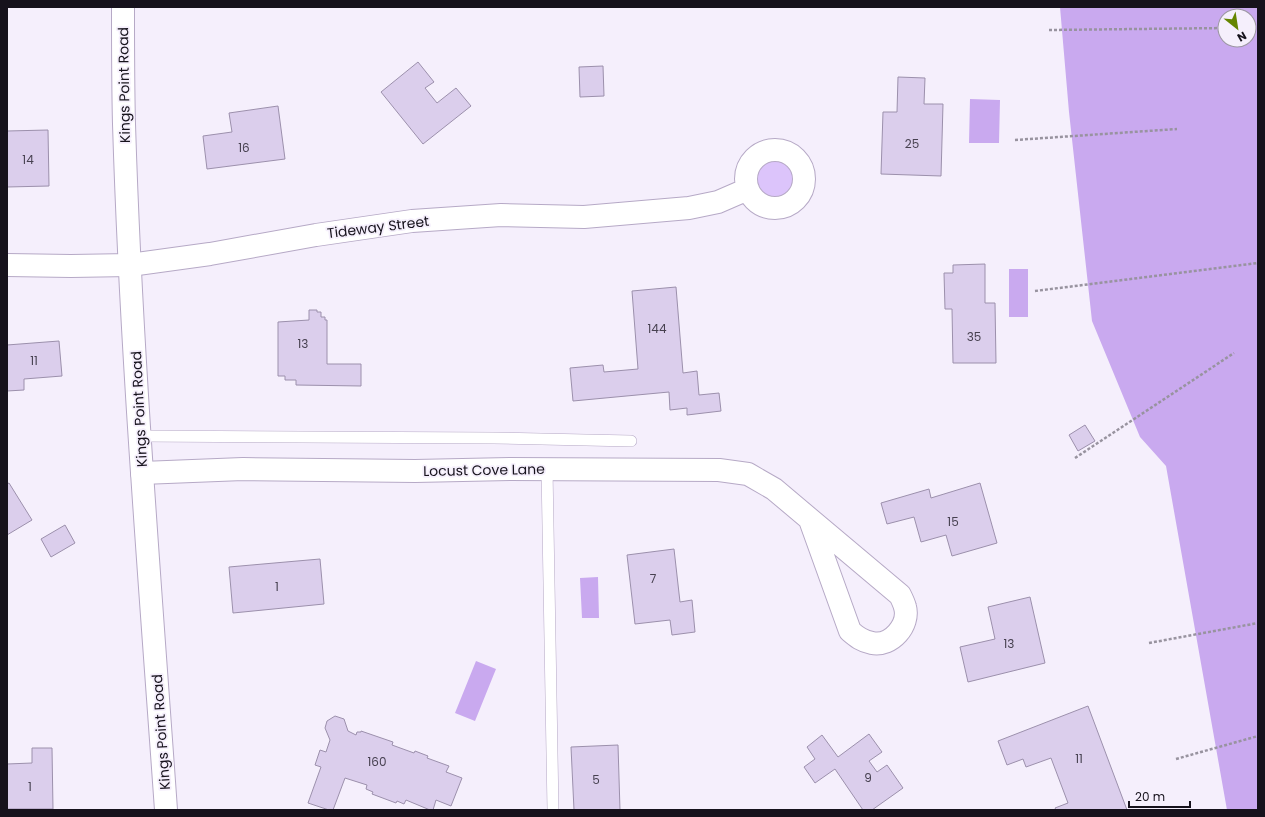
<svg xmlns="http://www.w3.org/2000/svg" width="1265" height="817" font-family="Poppins,sans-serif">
	<rect width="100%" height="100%" fill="#f5effc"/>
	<path fill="#dcc4fb" d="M757 179a19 19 0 1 1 38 0a19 19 0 1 1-38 0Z"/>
	<path fill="#c9a9ef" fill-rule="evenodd" d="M1060,7h198v803h-31l-61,-344 -26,-29 -48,-116 -23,-209zM1225,16h24v24h-24z
		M970,99l30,1 -1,43h-30z
		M1009,269h19v48h-19z
		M598,577l1,41h-17l-2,-40z
		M476,661l20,8 -21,52 -20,-8z"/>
	<path fill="#dbceec" stroke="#9c90ac" d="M418,62l16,20 -9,6 12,15 19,-15 15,18 -48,38 -42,-52z
		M603,66l1,30 -24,1 -1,-30z
		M898,77l27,1 -1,26h19l-2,72 -60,-2 2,-62h14z
		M278,106l7,53 -78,10 -4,-33 29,-4 -3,-19z
		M48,130l1,56 -42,1v-56z
		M985,264v39h10l1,60h-43l-1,-54h-7l-1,-36h9v-8z
		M676,287l7,86 14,-2 2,24 20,-2 2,18 -34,4v-7l-17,2 -1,-18 -96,9 -3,-33 33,-3 1,7 34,-3 -6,-78z
		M309,310h8v2h4v5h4v3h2v44h34v22l-65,-1v-5h-11v-4h-7v-54l31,-2z
		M59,341l3,35 -38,3v11l-17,1v-46z
		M1085,425l10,16 -17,10 -9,-16z
		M9,483l23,37 -25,15v-51z
		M980,483l17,60 -45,13 -6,-21 -25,7 -7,-25 -27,7 -6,-21 48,-14 2,9z
		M65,525l10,18 -24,14 -10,-18z
		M674,549l6,53 12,-2 3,32 -23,3 -2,-15 -35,4 -8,-69z
		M320,559l4,45 -91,9 -4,-46z
		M1030,597l15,66 -77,19 -8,-35 35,-8 -7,-32z
		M1088,706l39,104h-71l-1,-2 13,-5 -17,-45 -25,9 -3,-8 -16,6 -9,-24z
		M335,716l9,3 4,12 8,4 1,-3h4v-1l32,11 -1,3 22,8 1,-2 13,5 -1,2 22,8 -3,6 16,6 -11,28 -15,-6 -3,10h-3l-24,-10 -2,4 -7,-3 -1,2 -24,-9 1,-2 -7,-3 1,-4 -22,-7 -12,32h-4l-21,-7 13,-36 -6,-2 5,-15 6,2 4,-12 -5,-12 2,-7z
		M869,734l13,18 -13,9 8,11 10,-7 16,23 -31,22h-9l-28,-41 -20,14 -11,-16 11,-8 -8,-12 15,-12 16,22z
		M618,745l2,65h-46l-3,-63z
		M32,748h20l1,61h-46v-45l25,-1z"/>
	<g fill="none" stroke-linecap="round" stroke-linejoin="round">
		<defs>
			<path id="service" d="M140,436l353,2 138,3
				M547,469l6,341"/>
			<path id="minor" d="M746 179a29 29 0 1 1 58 0a29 29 0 1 1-58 0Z
				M7,265l64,1 59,-1 80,-11 106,-19 96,-14 89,-6 83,2 105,-9 29,-6 30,-13
				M142,473l101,-4 172,2 95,-2 209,1 29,4 26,15 126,106c2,4 4,8 5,12 5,18 -14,40 -33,36 -10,-2 -15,-6 -22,-12l-40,-111"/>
			<path id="secondary" d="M123,7c0,39 0,78 1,117 7,229 26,458 42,686"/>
		</defs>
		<use href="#service" stroke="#b6a9c6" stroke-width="12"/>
		<use href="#minor" stroke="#b6a9c6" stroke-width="24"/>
		<use href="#secondary" stroke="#b6a9c6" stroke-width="24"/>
		<path stroke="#98939f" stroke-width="2.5" stroke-dasharray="3 2" stroke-linecap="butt" d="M1049,30l176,-2
			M1015,140l162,-11
			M1035,291l223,-28
			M1075,458l159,-105
			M1149,643l109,-20
			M1176,759l82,-23"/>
		<use href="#service" stroke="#fff" stroke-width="11"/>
		<use href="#minor" stroke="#fff" stroke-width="22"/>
		<use href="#secondary" stroke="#fff" stroke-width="22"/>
	</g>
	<g text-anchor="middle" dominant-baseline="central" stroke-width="3.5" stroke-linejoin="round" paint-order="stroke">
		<g font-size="12" fill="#474150">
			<text x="912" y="143">25</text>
			<text x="244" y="147">16</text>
			<text x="28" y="159">14</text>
			<text x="657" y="328">144</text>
			<text x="974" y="336">35</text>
			<text x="303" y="343">13</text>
			<text x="34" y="360">11</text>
			<text x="953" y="521">15</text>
			<text x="653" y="578">7</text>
			<text x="277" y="586">1</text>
			<text x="1009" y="643">13</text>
			<text x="1079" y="758">11</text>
			<text x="377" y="761">160</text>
			<text x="868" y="777">9</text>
			<text x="596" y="779">5</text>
			<text x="30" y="786">1</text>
		</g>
		<g font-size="14" fill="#16121c" stroke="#f5effc">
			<text transform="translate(124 85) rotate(-91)">Kings Point Road</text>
			<text transform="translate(378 227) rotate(-7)">Tideway Street</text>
			<text transform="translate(139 409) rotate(-93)">Kings Point Road</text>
			<text transform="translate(484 470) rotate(-1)">Locust Cove Lane</text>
			<text transform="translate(161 732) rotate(-94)">Kings Point Road</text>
		</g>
	</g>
	<rect width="1265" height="817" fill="none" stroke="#16121c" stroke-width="16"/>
	<g transform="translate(1237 28) rotate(150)"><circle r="19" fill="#f5effc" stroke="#9c97a2"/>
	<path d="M0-3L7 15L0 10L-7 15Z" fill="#658500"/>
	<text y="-6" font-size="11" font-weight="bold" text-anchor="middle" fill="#16121c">N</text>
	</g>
	<path d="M1129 801v6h61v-6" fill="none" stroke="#16121c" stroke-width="2"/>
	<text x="1135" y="801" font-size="12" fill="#16121c" stroke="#f5effc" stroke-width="3" paint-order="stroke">20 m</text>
</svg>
